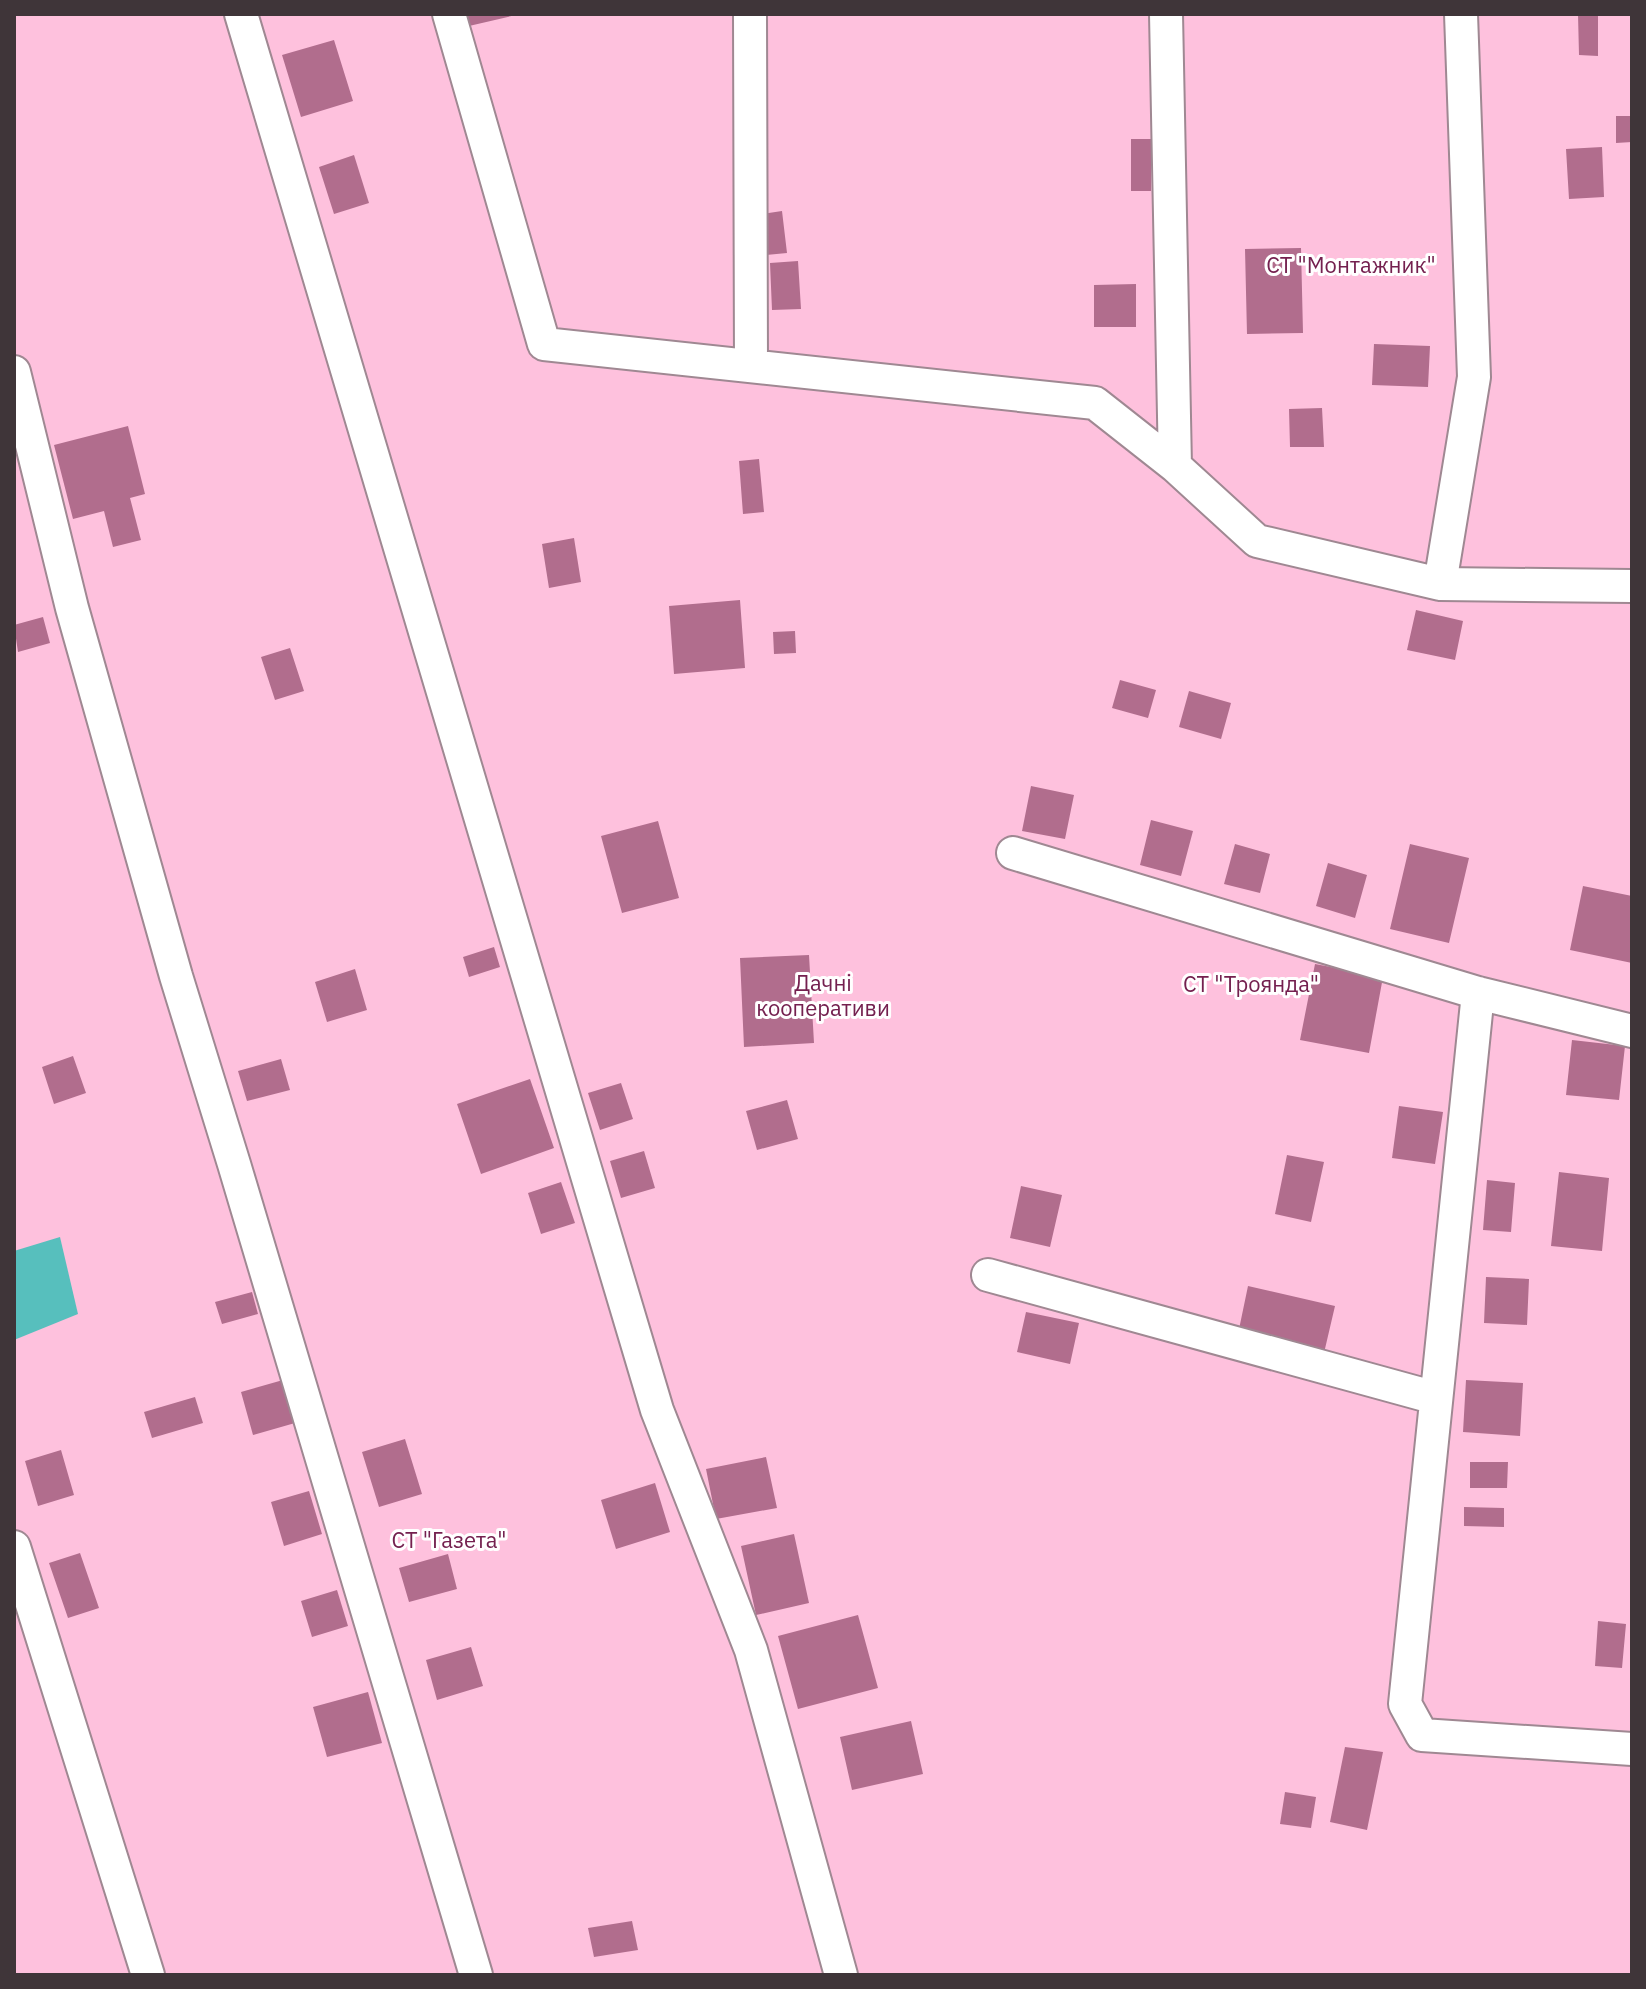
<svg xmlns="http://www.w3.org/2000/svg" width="1646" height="1989" font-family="'IBM Plex Sans',sans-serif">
	<rect width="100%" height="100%" fill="#fff4f9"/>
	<path fill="#fec1dd" d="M14,14h1618v1961h-1618z"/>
	<path fill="#57bfbd" d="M60,1237l18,77 -64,26v-89z"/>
	<path fill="#b16d8d" d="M466,14h50v1l-47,11z
		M1578,14h20v42l-19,-1z
		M334,40l19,61 -52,16 -19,-62z
		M1616,116h16v26l-16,1z
		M1131,139h20v52h-20z
		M1602,147l2,50 -35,2 -3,-50z
		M354,155l15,48 -35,11 -15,-47z
		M782,211l5,42 -21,2 -4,-41z
		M1301,248l2,85 -56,1 -2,-85z
		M798,261l3,48 -29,1 -2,-47z
		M1136,284v43h-42v-42z
		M1374,344l56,2 -2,41 -56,-2z
		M1322,408l2,39h-34l-1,-38z
		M128,426l17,68 -15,4 11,42 -28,7 -9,-36 -31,8 -19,-74z
		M759,459l5,53 -21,2 -4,-53z
		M574,538l7,44 -32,6 -7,-44z
		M740,600l5,68 -71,6 -5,-68z
		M1416,610l47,11 -8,39 -48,-10z
		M43,617l7,26 -32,9 -4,-27z
		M795,631l1,22 -22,1 -1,-22z
		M290,648l14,43 -29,9 -14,-43z
		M1120,680l36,10 -8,28 -36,-10z
		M1189,691l42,12 -10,36 -42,-12z
		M1031,786l43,9 -9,44 -43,-8z
		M1151,820l42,11 -12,45 -41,-11z
		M658,821l21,77 -57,15 -21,-77z
		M1235,844l35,10 -10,39 -36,-9z
		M1410,844l59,14 -20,85 -59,-14z
		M1328,863l39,12 -12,43 -39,-12z
		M1583,886l49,10v67l-62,-13z
		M494,947l6,20 -31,10 -6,-20z
		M809,955l5,88 -70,4 -4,-89z
		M1315,964l68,13 -14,76 -69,-13z
		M355,969l12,41 -40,12 -12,-40z
		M1572,1040l53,6 -6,54 -53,-5z
		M73,1056l13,37 -32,11 -12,-37z
		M281,1059l9,31 -43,11 -9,-30z
		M530,1079l24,69 -73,26 -24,-70z
		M621,1083l12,36 -33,11 -12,-37z
		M787,1100l11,39 -41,11 -11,-39z
		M1399,1106l44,6 -8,52 -43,-6z
		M644,1151l11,37 -34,10 -11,-37z
		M1287,1155l37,7 -13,60 -36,-8z
		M1559,1172l50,6 -7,73 -51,-5z
		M1487,1180l28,3 -4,49 -28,-2z
		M561,1182l14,41 -34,11 -13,-41z
		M1021,1186l41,9 -12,52 -40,-9z
		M1486,1277l43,2 -2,46 -43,-2z
		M1248,1286l87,20 -11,47 -86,-19z
		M252,1292l6,22 -36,10 -7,-22z
		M1026,1312l53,11 -9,41 -53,-12z
		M283,1380l12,43 -42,12 -12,-43z
		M1466,1380l57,3 -3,53 -57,-4z
		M195,1397l8,26 -51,15 -8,-26z
		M405,1439l17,55 -43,13 -17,-55z
		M61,1450l13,45 -36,11 -13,-45z
		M766,1457l11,51 -61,11 -10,-50z
		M1470,1462h38l-1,26h-37z
		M655,1483l15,49 -54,17 -15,-49z
		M309,1491l13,43 -38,12 -13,-44z
		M1464,1507l40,1v19l-40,-1z
		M794,1534l15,69 -53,12 -15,-69z
		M80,1553l19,55 -31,10 -19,-55z
		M448,1554l9,35 -48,13 -10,-34z
		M337,1590l11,36 -36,11 -11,-36z
		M858,1615l20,73 -80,21 -20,-73z
		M1598,1621l28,3 -4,44 -27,-2z
		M471,1647l12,39 -46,14 -11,-40z
		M368,1692l14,51 -55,14 -14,-50z
		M911,1721l12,53 -71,16 -12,-53z
		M1345,1747l38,5 -16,78 -37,-8z
		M1285,1792l31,5 -5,31 -31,-4z
		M632,1921l6,29 -44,7 -6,-29z"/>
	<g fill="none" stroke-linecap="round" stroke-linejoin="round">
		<defs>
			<path id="minor" d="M241,14l416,1396 94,240 90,325
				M449,14l95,330 551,59 80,63 82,75 183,43 192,2
				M750,14l1,352
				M1166,14l9,452
				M14,372l58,236 104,368 58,188 242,811
				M1440,584l34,-207 -13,-363
				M1013,853l465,140 154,38
				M1478,993l-73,711 17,31 210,14
				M988,1275l448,123
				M14,1547l134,428"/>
		</defs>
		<use href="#minor" stroke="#9f8892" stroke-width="36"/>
		<use href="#minor" stroke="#fff" stroke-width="32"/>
	</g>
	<g text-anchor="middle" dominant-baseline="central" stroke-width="6" stroke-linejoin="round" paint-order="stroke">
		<g font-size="22" fill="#74204f" stroke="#fff">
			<text x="1351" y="264">СТ "Монтажник"</text>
			<text x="823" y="982">Дачні<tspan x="823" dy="25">кооперативи</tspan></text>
			<text x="1251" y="983">СТ "Троянда"</text>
			<text x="449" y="1539">СТ "Газета"</text>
		</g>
	</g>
	<rect width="1646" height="1989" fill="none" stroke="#3f3539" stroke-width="32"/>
</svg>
